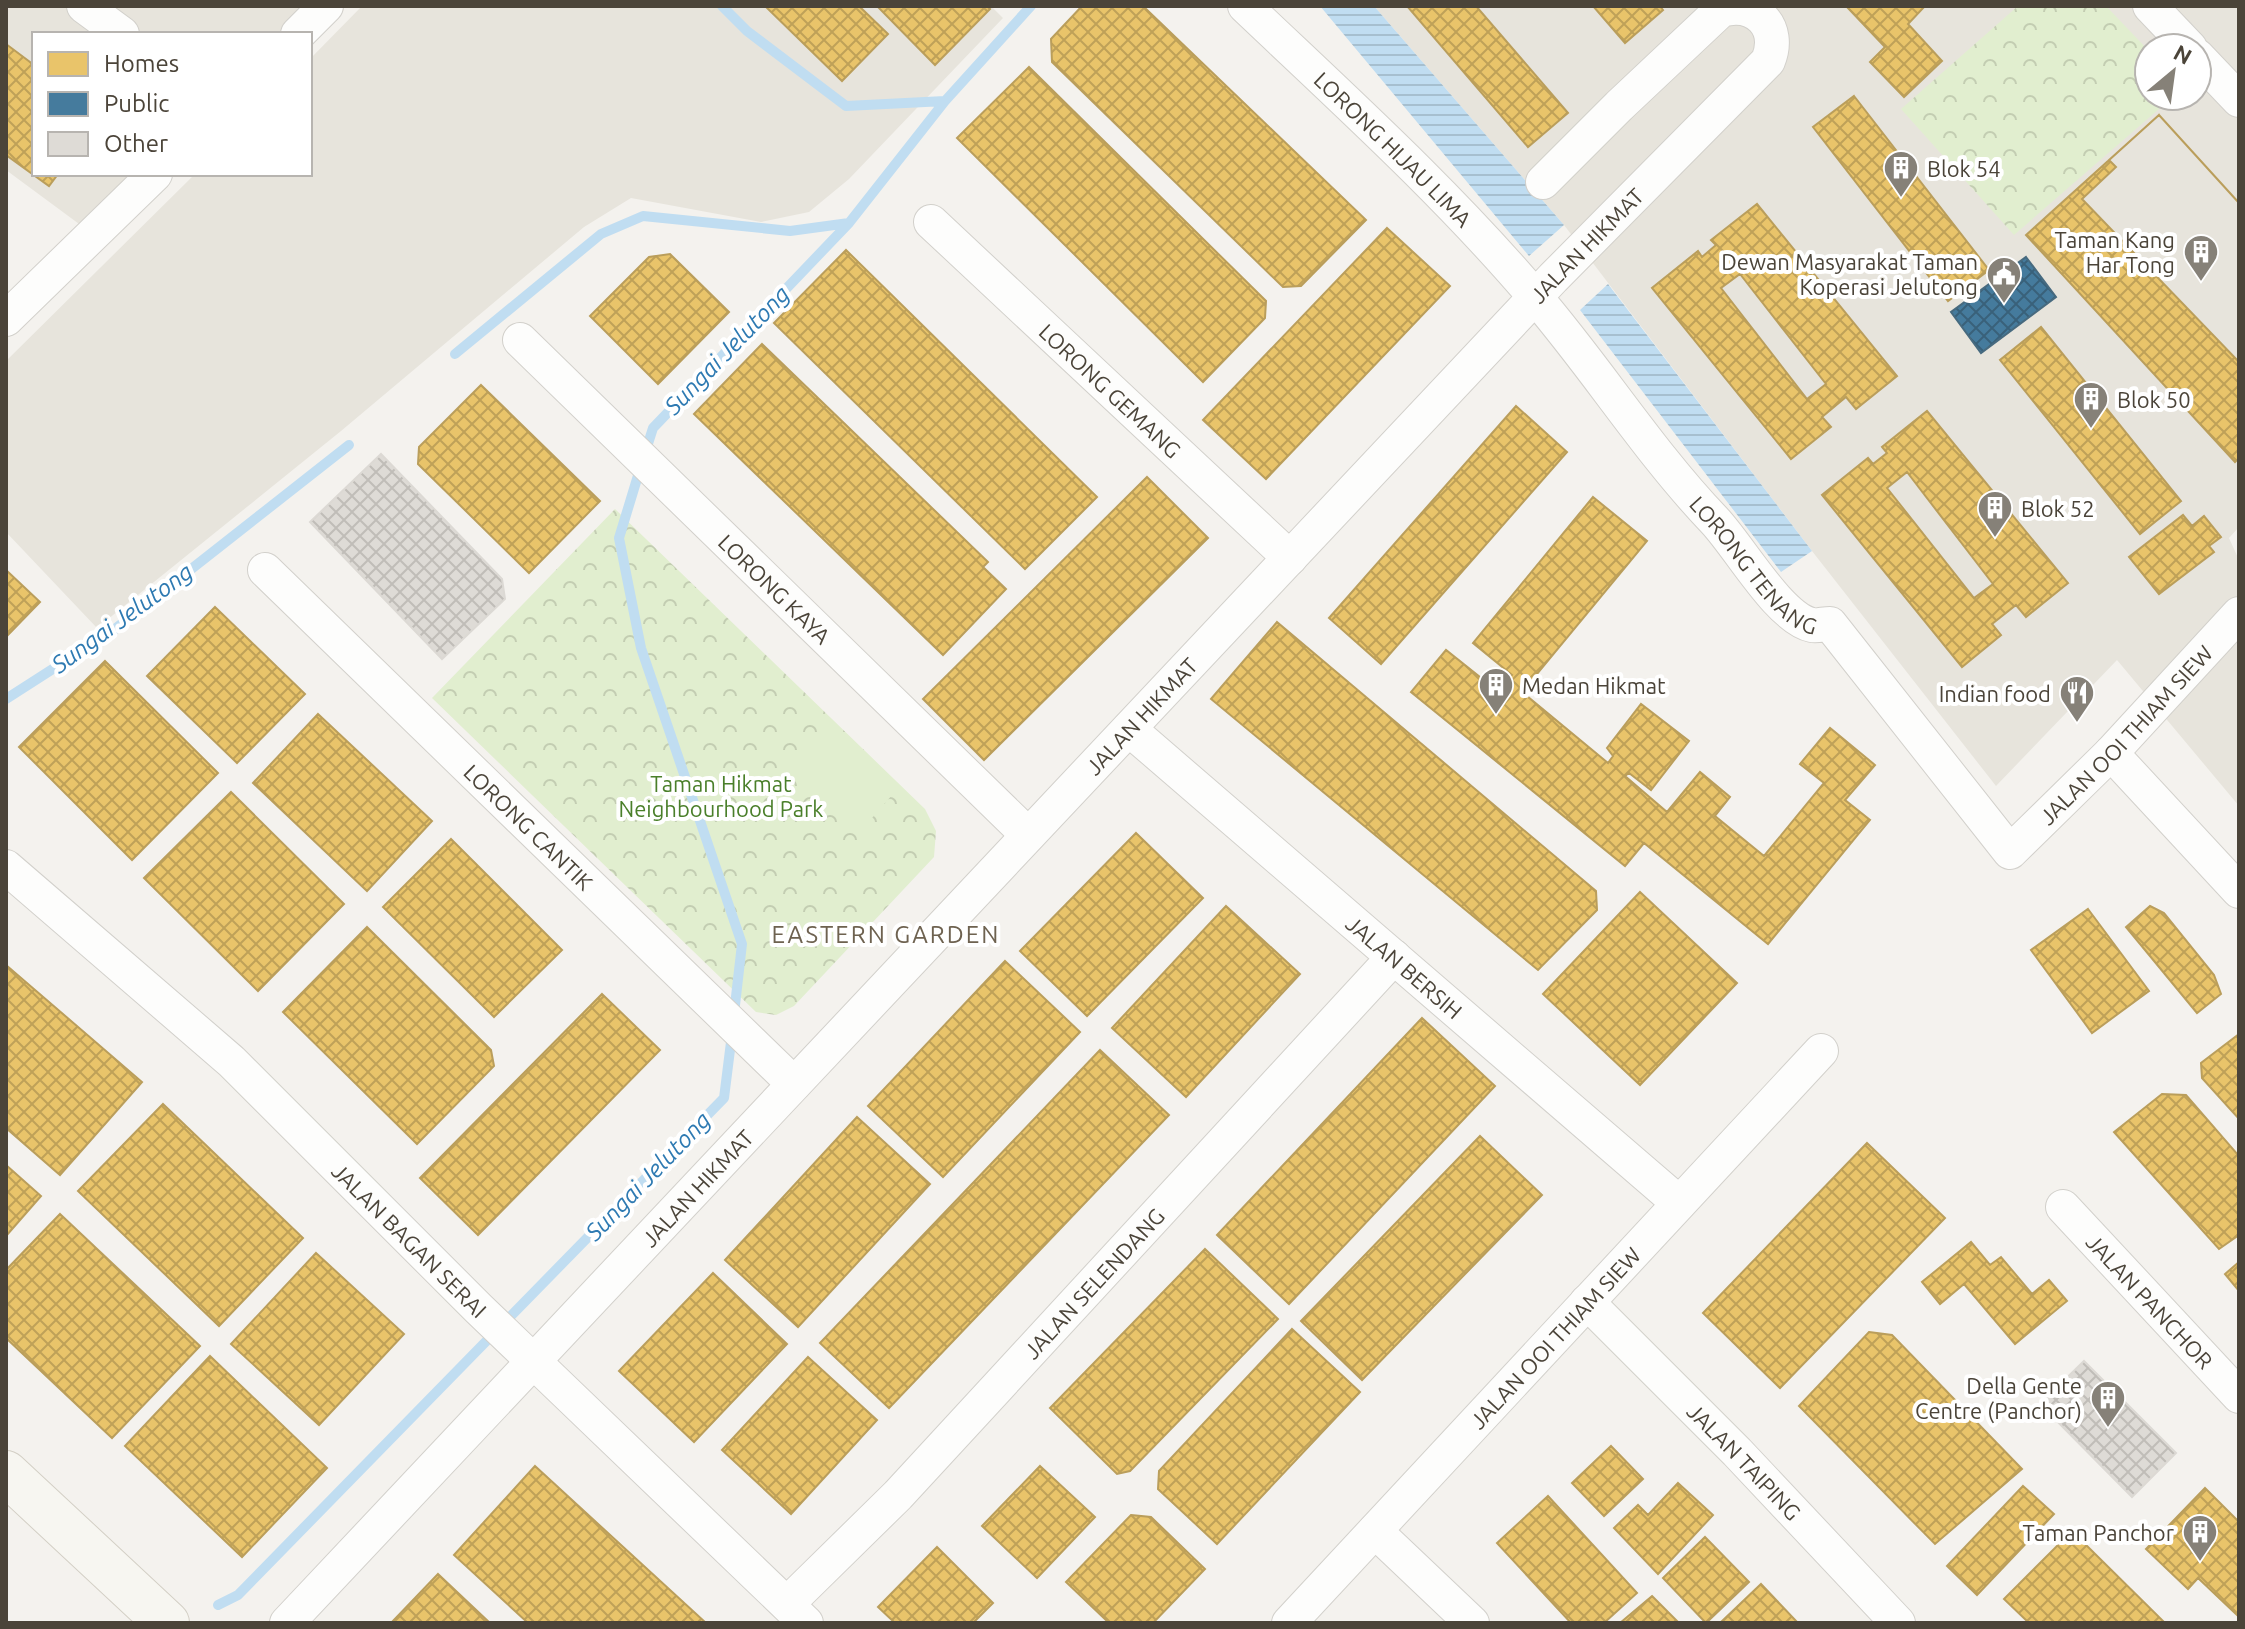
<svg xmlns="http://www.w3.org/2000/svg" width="2245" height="1629" font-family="Ubuntu,sans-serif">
	<defs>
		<pattern id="forest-crowns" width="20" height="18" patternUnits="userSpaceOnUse" patternTransform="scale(2)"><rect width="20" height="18" fill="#e1eecf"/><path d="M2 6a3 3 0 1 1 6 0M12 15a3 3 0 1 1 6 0" fill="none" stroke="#c3cdb2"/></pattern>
		<pattern id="water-rules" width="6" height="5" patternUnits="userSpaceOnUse" patternTransform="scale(2)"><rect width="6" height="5" fill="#c0ddf1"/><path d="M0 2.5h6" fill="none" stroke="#a6bfcf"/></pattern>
		<pattern id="homes-cross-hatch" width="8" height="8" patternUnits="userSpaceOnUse" patternTransform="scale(2)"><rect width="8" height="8" fill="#e9c46a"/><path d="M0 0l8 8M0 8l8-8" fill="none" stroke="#bfa158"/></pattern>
		<pattern id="public-cross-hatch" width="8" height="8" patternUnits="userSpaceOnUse" patternTransform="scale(2)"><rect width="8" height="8" fill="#457b9d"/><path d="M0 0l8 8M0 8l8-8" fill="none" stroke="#39617a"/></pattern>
		<pattern id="building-cross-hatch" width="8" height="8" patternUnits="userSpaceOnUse" patternTransform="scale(2)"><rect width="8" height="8" fill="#dedbd6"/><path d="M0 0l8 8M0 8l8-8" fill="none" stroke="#c0bdb8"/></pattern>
	</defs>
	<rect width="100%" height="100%" fill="#f4f2ee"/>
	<path fill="#e7e4dc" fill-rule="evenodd" d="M6,6h320l-28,28h-264v140h121l-61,61 -88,-65z
		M362,6h629l12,12 -154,161 -40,33 -48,10 -130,-24 -47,29 -243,204 -244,197 -91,-96v-171l189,-187h115v-115z
		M1374,6h865v521l-10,11 10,22v246l-122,-146 -121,126 -184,-235 -248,-326zM2149,48h48v48h-48z"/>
	<path fill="url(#forest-crowns)" d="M2018,6h88l43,45v45h25l-160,139 -113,-126z
		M615,509l310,300 11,22 -2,26 -140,149 -18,9 -20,-3 -324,-314z"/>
	<path fill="#e1eecf" d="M821,728l72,66 -28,32 -73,-66z"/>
	<path fill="url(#water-rules)" d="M1320,6h54l190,219 -35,31z
		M1608,284l204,267 -31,21 -201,-262z"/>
	<path fill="url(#homes-cross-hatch)" stroke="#ba9e5b" stroke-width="2" fill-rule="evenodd" d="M765,6h94l29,28 -46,47z
		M877,6h110l3,3 -55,56z
		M1082,6h61l223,214 -65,66 -18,1 -231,-225 -1,-23z
		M1407,6h69l92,107 -40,34z
		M1593,6h67l3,4 -38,33z
		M1846,6h79l-17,18 34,37 -38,36 -34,-35 15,-15z
		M6,44l28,21v109h24l-9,12 -43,-31z
		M1029,67l237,234 -1,17 -62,64 -246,-244z
		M1854,96l135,174 -41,31 -135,-174z
		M2159,115l80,88v159l-157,-163 34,-32 -7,-7z
		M2159,115l80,88v255l-4,4 -209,-227z
		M1757,204l140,172 -41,33 -10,-12 -24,20 9,10 -40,32 -139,-171 46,-37 4,6 14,-12 -5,-5zM1740,274l86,110 -19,15 -86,-111z
		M1387,228l63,58 -184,193 -63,-59z
		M846,250l251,247 -72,72 -251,-246z
		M670,254l59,58 -71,72 -68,-68 59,-59z
		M2041,327l140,174 -41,33 -140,-174z
		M762,344l226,218 -5,5 23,22 -63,66 -249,-241z
		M481,385l119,116 -71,72 -111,-109 1,-17z
		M1516,406l51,46 -186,212 -52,-46z
		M1927,411l141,172 -42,34 -10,-12 -24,19 9,11 -39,32 -140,-172 46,-37 5,6 14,-11 -5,-6zM1907,472l86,112 -19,14 -87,-110z
		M1147,477l61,61 -224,222 -61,-61z
		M1593,497l54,44 -125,151 86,71 5,-7 -6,-8 34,-44 48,37 -38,49 -22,-17 -4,3 42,36 33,-40 30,25 -15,19 49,40 60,-73 -24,-19 30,-36 45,37 -30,35 25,20 -102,124 -124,-101 -19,23 -214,-174 35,-42 44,35 5,-7 9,8 8,-11 -39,-32z
		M2183,515l9,11 12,-10 17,21 -12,9 5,6 -55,42 -30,-37z
		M6,570l34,32 -34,35z
		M215,607l90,87 -68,69 -90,-87z
		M1277,622l319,269 1,19 -59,60 -327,-271z
		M105,661l113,112 -86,87 -113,-113z
		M318,714l114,107 -65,70 -114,-108z
		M231,792l113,112 -86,87 -114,-113z
		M1136,833l67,65 -116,118 -67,-65z
		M451,839l111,111 -68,67 -111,-110z
		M1640,892l97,91 -97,102 -97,-91z
		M1226,906l74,68 -114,123 -74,-69z
		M2150,906l14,7 50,62 7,19 -24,19 -71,-86z
		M2088,909l61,82 -57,42 -61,-83z
		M367,927l124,123 3,16 -77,78 -134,-132z
		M1005,961l75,71 -137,145 -75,-71z
		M6,965l136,117 -82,93 -54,-47z
		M602,994l58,56 -182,185 -58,-57z
		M1422,1018l73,68 -206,218 -72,-69z
		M2239,1034v85l-37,-41 -1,-15z
		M1100,1050l69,65 -280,293 -69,-65z
		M2162,1094l24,1 53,61v79l-20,14 -105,-117z
		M163,1104l140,134 -84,88 -141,-135z
		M857,1117l73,67 -132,143 -73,-67z
		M1480,1136l62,59 -180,185 -61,-59z
		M1867,1143l78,75 -165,170 -77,-75z
		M6,1165l35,31 -35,40z
		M60,1214l140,132 -88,92 -106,-100v-68z
		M1971,1242l19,23 11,-8 31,37 17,-14 18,21 -52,43 -51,-60 -24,20 -18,-22z
		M1205,1249l73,70 -148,152 -13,3 -67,-66z
		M316,1253l88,81 -85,91 -88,-81z
		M2239,1262v29l-14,-17z
		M713,1273l74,71 -93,98 -75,-71z
		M1292,1329l68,63 -143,152 -59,-55 1,-18z
		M1869,1332l23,3 130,134 -87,75 -136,-138z
		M210,1356l117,112 -85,89 -117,-111z
		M808,1357l69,63 -86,94 -69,-64z
		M1611,1446l32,33 -39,37 -32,-33z
		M535,1466l171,157h-178l-74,-68z
		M1040,1466l55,51 -58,61 -55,-52z
		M1678,1483l35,32 -55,59 -44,-46 24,-23 10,10z
		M2023,1486l31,28 -77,81 -30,-29z
		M2205,1488l34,34v95l-41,-39 -10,11 -42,-40z
		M1548,1496l89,97 -33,30h-33l-74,-80z
		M1131,1515l20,2 54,52 -52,54h-44l-43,-41z
		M1705,1537l44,45 -43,41 -43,-45z
		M2064,1539h16l85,84h-136l-25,-24z
		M937,1547l56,56 -20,20h-78l-17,-16z
		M438,1574l52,49h-99z
		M1761,1584l37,39h-78z
		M1652,1596l27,27h-59z"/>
	<path fill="url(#public-cross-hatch)" stroke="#476a7f" stroke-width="2" d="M2026,257l30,40 -75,56 -30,-41z"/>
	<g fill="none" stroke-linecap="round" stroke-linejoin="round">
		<path stroke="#c0ddf1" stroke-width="10" d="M722,6l25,25 99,75 99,-5
			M455,354l146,-120 42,-18 147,15 59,-8
			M645,453l8,-25 196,-205 96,-122 86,-95
			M640,469l-21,69 22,110 101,296 -8,70
			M6,699l109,-70 234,-184
			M218,1605l20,-10 486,-497 8,-64"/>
	</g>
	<path fill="url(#building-cross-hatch)" stroke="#dcd9d4" stroke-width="2" d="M381,454l121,125 3,20 -63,60 -132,-137z
		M2084,1361l92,92 -44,44 -92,-93z"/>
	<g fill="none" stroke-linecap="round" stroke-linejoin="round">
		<defs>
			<g id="street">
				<path d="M84,6l38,28"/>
				<path id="s1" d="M1245,6c99,94 202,187 291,292 61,71 113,154 178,222 25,26 65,98 98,105 5,1 12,-1 18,-1l180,228 101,-99 128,-139"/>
				<path d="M2150,6l40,42"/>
				<path d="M298,34l28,-28"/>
				<path d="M2197,56l42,44"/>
				<path id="s2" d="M931,222l359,336"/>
				<path d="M6,319l149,-145"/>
				<path id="s3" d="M520,340l508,495"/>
				<path id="s4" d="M265,570l529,514"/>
				<path id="s5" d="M1129,729l550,474"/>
				<path d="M2111,753l128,138"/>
				<path id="s6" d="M6,867l225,194 248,248 327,314"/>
				<path id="s7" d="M2063,1207l176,189"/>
				<path id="s8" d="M1587,1302l150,150 161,171"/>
				<path d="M1375,1531l97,92"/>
				<path id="s9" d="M787,1604l111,-109 496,-538"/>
				<path id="s10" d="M287,1623l1266,-1345 215,-217c14,-34 -12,-61 -47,-51l-102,96 -76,76"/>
				<path id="s11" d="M1289,1623l532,-572"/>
			</g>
			<path id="secondary" d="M6,1473l161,150"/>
		</defs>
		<use href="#street" stroke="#d2d0cb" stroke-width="36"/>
		<use href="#secondary" stroke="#d3cfc5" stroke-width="46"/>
		<use href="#street" stroke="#fdfdfc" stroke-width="34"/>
		<use href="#secondary" stroke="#f7f6f1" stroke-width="44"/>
	</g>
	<defs>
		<symbol id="building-pin" viewBox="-11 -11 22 30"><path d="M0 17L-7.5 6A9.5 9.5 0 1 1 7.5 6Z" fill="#868178" stroke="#fff"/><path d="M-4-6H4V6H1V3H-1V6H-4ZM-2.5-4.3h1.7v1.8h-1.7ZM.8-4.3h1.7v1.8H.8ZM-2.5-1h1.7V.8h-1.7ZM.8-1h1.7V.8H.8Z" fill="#fff"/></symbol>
		<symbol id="civic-pin" viewBox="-11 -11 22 30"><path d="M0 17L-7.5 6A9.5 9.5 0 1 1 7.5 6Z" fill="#868178" stroke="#fff"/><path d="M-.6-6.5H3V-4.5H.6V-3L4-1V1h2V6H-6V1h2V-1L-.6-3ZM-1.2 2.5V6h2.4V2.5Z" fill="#fff"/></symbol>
		<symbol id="restaurant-pin" viewBox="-11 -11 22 30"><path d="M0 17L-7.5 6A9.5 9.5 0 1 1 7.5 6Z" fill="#868178" stroke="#fff"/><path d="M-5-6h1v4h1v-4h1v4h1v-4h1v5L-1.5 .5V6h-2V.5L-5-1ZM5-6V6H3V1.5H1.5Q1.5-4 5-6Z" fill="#fff"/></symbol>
	</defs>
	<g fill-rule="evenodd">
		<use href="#building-pin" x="1881" y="148" width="40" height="54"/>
		<use href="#building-pin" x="2181" y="232" width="40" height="54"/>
		<use href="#civic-pin" x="1984" y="254" width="40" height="54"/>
		<use href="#building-pin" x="2071" y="379" width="40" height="54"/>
		<use href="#building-pin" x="1975" y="488" width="40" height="54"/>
		<use href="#building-pin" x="1476" y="665" width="40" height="54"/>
		<use href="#restaurant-pin" x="2057" y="673" width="40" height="54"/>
		<use href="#building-pin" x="2088" y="1378" width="40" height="54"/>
		<use href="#building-pin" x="2180" y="1512" width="40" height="54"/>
	</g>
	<g text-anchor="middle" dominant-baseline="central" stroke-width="8" stroke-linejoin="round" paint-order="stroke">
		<g font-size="22" fill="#4b4439" stroke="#fff">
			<text stroke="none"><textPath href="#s1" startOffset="206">LORONG HIJAU LIMA</textPath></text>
			<text stroke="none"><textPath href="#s10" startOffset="1894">JALAN HIKMAT</textPath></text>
			<text stroke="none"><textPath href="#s2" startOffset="246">LORONG GEMANG</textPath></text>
			<text stroke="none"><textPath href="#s1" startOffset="758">LORONG TENANG</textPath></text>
			<text stroke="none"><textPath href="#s3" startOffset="356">LORONG KAYA</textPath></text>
			<text stroke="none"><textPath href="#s10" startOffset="1246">JALAN HIKMAT</textPath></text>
			<text stroke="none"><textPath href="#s1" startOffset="1316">JALAN OOI THIAM SIEW</textPath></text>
			<text stroke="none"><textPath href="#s4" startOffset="368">LORONG CANTIK</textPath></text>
			<text stroke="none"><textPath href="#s5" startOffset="364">JALAN BERSIH</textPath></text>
			<text stroke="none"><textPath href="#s10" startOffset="598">JALAN HIKMAT</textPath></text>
			<text stroke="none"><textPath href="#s6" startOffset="550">JALAN BAGAN SERAI</textPath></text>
			<text stroke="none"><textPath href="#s9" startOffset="444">JALAN SELENDANG</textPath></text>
			<text stroke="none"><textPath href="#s7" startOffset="128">JALAN PANCHOR</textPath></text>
			<text stroke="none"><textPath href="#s11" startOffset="390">JALAN OOI THIAM SIEW</textPath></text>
			<text stroke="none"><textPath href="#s8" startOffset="224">JALAN TAIPING</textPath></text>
		</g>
		<g font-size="22" fill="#4b4439" stroke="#fff" text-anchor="end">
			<text x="1927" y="168" text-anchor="start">Blok 54</text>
			<text x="2175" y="239">Taman Kang<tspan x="2175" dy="25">Har Tong</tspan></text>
			<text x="1978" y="261">Dewan Masyarakat Taman<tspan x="1978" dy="25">Koperasi Jelutong</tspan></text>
			<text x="2117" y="399" text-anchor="start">Blok 50</text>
			<text x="2021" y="508" text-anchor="start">Blok 52</text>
			<text x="1522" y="685" text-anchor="start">Medan Hikmat</text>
			<text x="2051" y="693">Indian food</text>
			<text x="2082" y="1385">Della Gente<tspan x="2082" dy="25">Centre (Panchor)</tspan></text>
			<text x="2174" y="1532">Taman Panchor</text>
		</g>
		<g font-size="22" fill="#4a7f2a" stroke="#fff">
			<text x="721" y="783">Taman Hikmat<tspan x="721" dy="25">Neighbourhood Park</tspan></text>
		</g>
		<g font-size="24" font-style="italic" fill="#2e7ab2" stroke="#fff">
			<text transform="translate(727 350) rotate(-46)">Sungai Jelutong</text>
			<text transform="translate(122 618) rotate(-36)">Sungai Jelutong</text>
			<text transform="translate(648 1176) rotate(-46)">Sungai Jelutong</text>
		</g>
		<g font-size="24" letter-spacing="2" fill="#6e6250" stroke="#fff">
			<text x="886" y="934">EASTERN GARDEN</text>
		</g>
	</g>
	<rect width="2245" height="1629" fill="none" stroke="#4b4439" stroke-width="16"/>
	<rect x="32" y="32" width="280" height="144" fill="#ffffff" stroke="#b7b4b0" stroke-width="2"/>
	<rect x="48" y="52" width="40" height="24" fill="#e9c46a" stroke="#b7b4b0" stroke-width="2"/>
	<text x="104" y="72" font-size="24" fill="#4b4439">Homes</text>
	<rect x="48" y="92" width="40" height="24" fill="#457b9d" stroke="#b7b4b0" stroke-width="2"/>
	<text x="104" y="112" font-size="24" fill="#4b4439">Public</text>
	<rect x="48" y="132" width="40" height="24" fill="#dedbd6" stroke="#b7b4b0" stroke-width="2"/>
	<text x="104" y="152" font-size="24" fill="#4b4439">Other</text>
	<g transform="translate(2173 72) rotate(29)"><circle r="38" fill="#ffffff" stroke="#b7b4b0" stroke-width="2"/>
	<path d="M0-6L14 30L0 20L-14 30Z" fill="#868178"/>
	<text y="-12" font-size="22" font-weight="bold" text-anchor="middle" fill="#4b4439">N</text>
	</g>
</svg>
